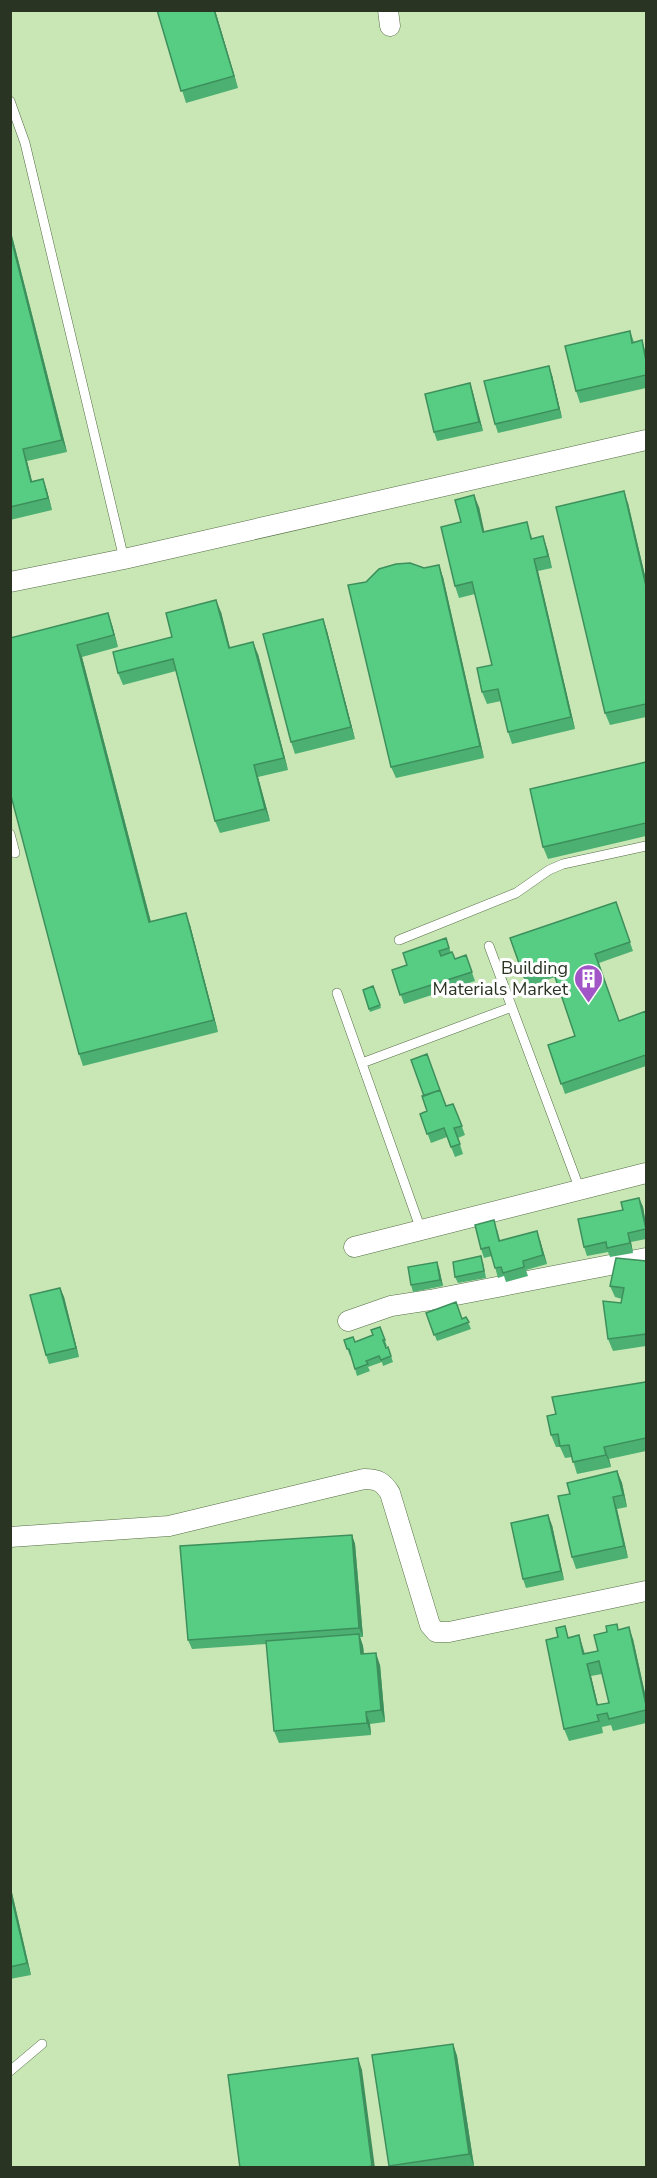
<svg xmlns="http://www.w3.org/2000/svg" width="657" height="2178" font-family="'Nunito Sans',sans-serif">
	<rect width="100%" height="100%" fill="#d7f3c6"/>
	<path fill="#c8e7b4" d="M11,11h635v2156h-635z"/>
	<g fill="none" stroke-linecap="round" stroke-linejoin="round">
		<defs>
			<path id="service" d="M10,101l15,42 99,416
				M10,834l5,19
				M399,940l117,-47 33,-23 14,-6 83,-18
				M489,946l91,244
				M337,993l84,237
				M362,1063l150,-56
				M10,2071l32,-27"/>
			<path id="minor" d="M388,10l2,16
				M10,582l114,-23 522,-119
				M354,1247l292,-74
				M348,1321l43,-15 39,-6 216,-42
				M10,1537l159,-11 195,-47c14,0 19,3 26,14l40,132 6,7h13l197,-41"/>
		</defs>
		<use href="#service" stroke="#556c45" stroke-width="10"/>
		<use href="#minor" stroke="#556c45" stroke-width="21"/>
		<use href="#service" stroke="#fff" stroke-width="9"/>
		<use href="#minor" stroke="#fff" stroke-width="20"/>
	</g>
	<path fill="#4bb072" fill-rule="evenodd" d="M157,10h58l23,78 -52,15z
		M10,228l57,224 -40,9 5,20 11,-2 4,12 5,19 -42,10z
		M630,331l4,11 8,-2 4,14v34l-66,15 -4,-12z
		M552,375l10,43 -64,15 -3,-9z
		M470,383l3,10 10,38 -46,10 -3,-9z
		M628,503l18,77v137l-36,8 -5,-12z
		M479,507l5,25 47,2 1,4 15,10 5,20 -14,3 37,158 -63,15 -4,-12 -7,-31 -14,3 -5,-12 10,-27 -17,-71 -16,4 -4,-12 6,-64z
		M443,577l41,181 -88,20 -5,-11z
		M221,612l9,36 28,6 30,116 -30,7 12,44 -50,12 -5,-12 -39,-150 -53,14 -5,-12 54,-36z
		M323,619l4,12 28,108 -60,15 -4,-12z
		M112,625l6,22 -36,10 69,265 39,3 28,107 -135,34 -4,-12 -69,-416z
		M646,762v74l-98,23 -5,-12z
		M616,902l17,49 -34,12 20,58 27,-10v55l-81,28 -17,-49 27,-9 -20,-59 -28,10 -17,-49z
		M446,938l5,15 4,6 11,-4 9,26 -71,23 -12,-34 15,-5z
		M373,986l8,22 -11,4 -7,-22z
		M446,1106l11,7 8,22 -7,3 5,16 -8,3 -8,-20 -16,6 -11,-29z
		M639,1198l4,9 3,18v14l-15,3 2,11 -23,4 -2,-5 -21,4 -3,-9z
		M497,1229l3,11h40l7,24 -21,6 2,6 -22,6 -2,-6 -6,2 -6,-22 -8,2 -3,-9z
		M646,1261v85l-33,5 -5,-12 14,-40 -7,-2 -5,-11z
		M483,1262l3,16 -28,5 -3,-6z
		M439,1268l4,18 -30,6 -2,-7z
		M60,1288l4,9 15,60 -30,7 -3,-9z
		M426,1313l36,6 4,-2 5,12 -34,12z
		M380,1327l7,19h-2l1,2 2,-1 5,15 -10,4 -1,-4 -14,5 2,4 -13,5 -6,-21 -1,1 -6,-16 11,2 18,-7z
		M646,1382v69l-37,8 2,8 -34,7 -5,-17 -7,1 -5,-11h-4l-5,-12 5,-21z
		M617,1471l5,12 5,24 -10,2 11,49 -52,11 -4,-12 -2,-63z
		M552,1525l12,55 -38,8 -3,-9z
		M352,1535l3,9 8,93h-3l3,9 1,8 16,11 5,57 -15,2 1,11 -92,8 -5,-12 -7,-87 -75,5 -4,-9z
		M619,1630l14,9 13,59v25l-33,8 -2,-6 -9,2 1,6 -34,8 -5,-12 6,-92 9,-2 6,19 13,-3zM602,1674l7,29 -11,2 -7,-29z
		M10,1884l21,91 -21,4z
		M453,2044l4,12 17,110 -9,2h-76v-2z"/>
	<path fill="#3d905c" d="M214,10h1l23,78 -4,-12z
		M10,228l57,224 -5,-12 -52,-206z
		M549,366l3,9 10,43 -3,-9z
		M470,383l3,10 10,38 -4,-9z
		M23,449l4,12 8,33 -4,-12z
		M43,479l4,12 5,19 -4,-12z
		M624,491l4,12 18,77v6z
		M474,495l5,12 8,37 -4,-12z
		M543,536l4,12 5,20 -4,-12z
		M534,559l4,12 37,158 -4,-12z
		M439,565l4,12 41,181 -4,-12z
		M216,600l5,12 12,48 -4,-12z
		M108,613l4,12 6,22 -4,-12z
		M323,619l4,12 28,108 -4,-12z
		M253,642l5,12 30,116 -4,-12z
		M77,645l5,12 72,277 -5,-12z
		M254,765l4,12 12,44 -5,-12z
		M186,913l4,12 28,107 -4,-12z
		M639,1198l4,9 3,18v6z
		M537,1231l3,9 7,24 -4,-9z
		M628,1233l3,9 2,11 -3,-10z
		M437,1262l2,6 4,18 -3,-6z
		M60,1288l4,9 15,60 -3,-9z
		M604,1447l5,12 2,8 -5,-12z
		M617,1471l5,12 5,24 -4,-12z
		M613,1497l4,12 11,49 -4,-12z
		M548,1515l4,10 12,55 -3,-9z
		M352,1535l3,9 8,93 -4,-9z
		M629,1627l4,12 13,59v7z
		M359,1634l4,12 2,20 -4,-12z
		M579,1635l12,41 9,38 -3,-9z
		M376,1653l4,12 5,57 -4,-12z
		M366,1712l4,12 1,11 -4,-12z
		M10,1884l21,91 -4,-12 -17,-72z
		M453,2044l4,12 17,110 -5,-12z
		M358,2058l4,12 13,98h-2l-1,-2z"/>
	<path fill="#57cd84" stroke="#3d905c" stroke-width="1.5" fill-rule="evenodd" d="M157,10h57l20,66 -53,15z
		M10,234l52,206 -39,9 8,33 12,-3 5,19 -38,9z
		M630,331l2,12 10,-3 4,21v14l-70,16 -11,-45z
		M549,366l10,43 -64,15 -11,-43z
		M470,383l9,39 -45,10 -9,-38z
		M624,491l22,95v118l-41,9 -49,-206z
		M474,495l9,37 44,-10 4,17 12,-3 5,20 -14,3 37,158 -63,15 -10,-43 -16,3 -5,-24 15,-3 -20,-83 -17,4 -14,-59 20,-5 -6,-22z
		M410,563l14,5 15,-3 41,181 -89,21 -43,-182 18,-3 13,-13 17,-5z
		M216,600l13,48 24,-6 31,116 -30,7 11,44 -50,12 -42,-162 -55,14 -5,-21 59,-15 -6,-24z
		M108,613l6,22 -37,10 72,277 37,-9 28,107 -135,34 -69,-262v-154z
		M323,619l28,108 -60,15 -28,-108z
		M646,762v61l-103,24 -13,-58z
		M616,902l14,40 -35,12 24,67 27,-10v44l-85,29 -13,-39 27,-9 -23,-68 -28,9 -14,-39z
		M446,938l3,10 -10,3 2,5 11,-4 3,7 11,-4 6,17 -72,23 -8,-25 15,-5 -4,-12z
		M373,986l7,19 -11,4 -6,-19z
		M427,1054l13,36 -16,6 -13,-36z
		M440,1090l6,16 7,-2 9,22 -8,2 6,16 -9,3 -7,-19 -17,6 -7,-20 7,-3 -5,-15z
		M639,1198l7,31 -18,4 2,10 -23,5 -1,-6 -22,5 -6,-28 45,-9 -2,-8z
		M494,1220l5,21 38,-10 6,24 -20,6 1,6 -21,6 -2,-6 -6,1 -6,-21 -8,2 -6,-24z
		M481,1256l3,15 -29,6 -2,-15z
		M616,1258l30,3v73l-38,5 -5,-38 18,2 3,-15 -14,-2z
		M437,1262l3,18 -29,5 -3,-18z
		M60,1288l16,60 -30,7 -16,-60z
		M456,1302l6,17 4,-2 3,5 -35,13 -8,-22z
		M380,1327l5,13h-2l3,8 2,-1 3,9 -10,4 -2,-4 -13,5 2,3 -13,5 -6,-20h-2l-3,-9 9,-3 2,5 18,-7 -2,-5z
		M646,1382v56l-42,9 2,8 -33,7 -4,-17 -9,1 -2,-12 -7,1 -4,-19 9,-2 -4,-17z
		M617,1471l6,24 -10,2 11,49 -52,11 -14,-61 12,-2 -3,-11z
		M548,1515l13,56 -38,8 -12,-56z
		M352,1535l7,93 -171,12 -8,-94z
		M617,1624l1,6 11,-3 17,78v5l-37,9 -2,-6 -10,2 2,6 -35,8 -18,-89 12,-3 -2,-9 9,-2 3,12 11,-3 4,19 15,-3 -4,-16 13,-3 -1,-6zM599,1661l10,42 -12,2 -10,-41z
		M359,1634l2,20 15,-1 5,57 -15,2 1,11 -93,8 -8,-90z
		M10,1891l17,72 -17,4z
		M453,2044l16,110 -80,12 -17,-111z
		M358,2058l14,108 -10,2h-122l-12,-93z"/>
	<defs>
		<symbol id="building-pin" viewBox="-11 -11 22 30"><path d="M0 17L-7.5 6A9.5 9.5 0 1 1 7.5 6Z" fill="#a255c6" stroke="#fff"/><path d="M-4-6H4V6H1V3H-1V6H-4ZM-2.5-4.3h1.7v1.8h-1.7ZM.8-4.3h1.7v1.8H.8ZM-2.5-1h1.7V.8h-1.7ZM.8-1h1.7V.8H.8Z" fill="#fff"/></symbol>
	</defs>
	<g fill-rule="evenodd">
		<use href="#building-pin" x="572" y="962" width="33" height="45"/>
	</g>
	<g text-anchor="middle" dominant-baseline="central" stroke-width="6" stroke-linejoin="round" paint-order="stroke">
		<g font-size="18" fill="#2a3423" stroke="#fff" text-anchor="end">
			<text x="568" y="968">Building<tspan x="568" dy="21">Materials Market</tspan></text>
		</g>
	</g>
	<rect width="657" height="2178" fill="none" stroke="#2a3423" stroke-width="24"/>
</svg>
